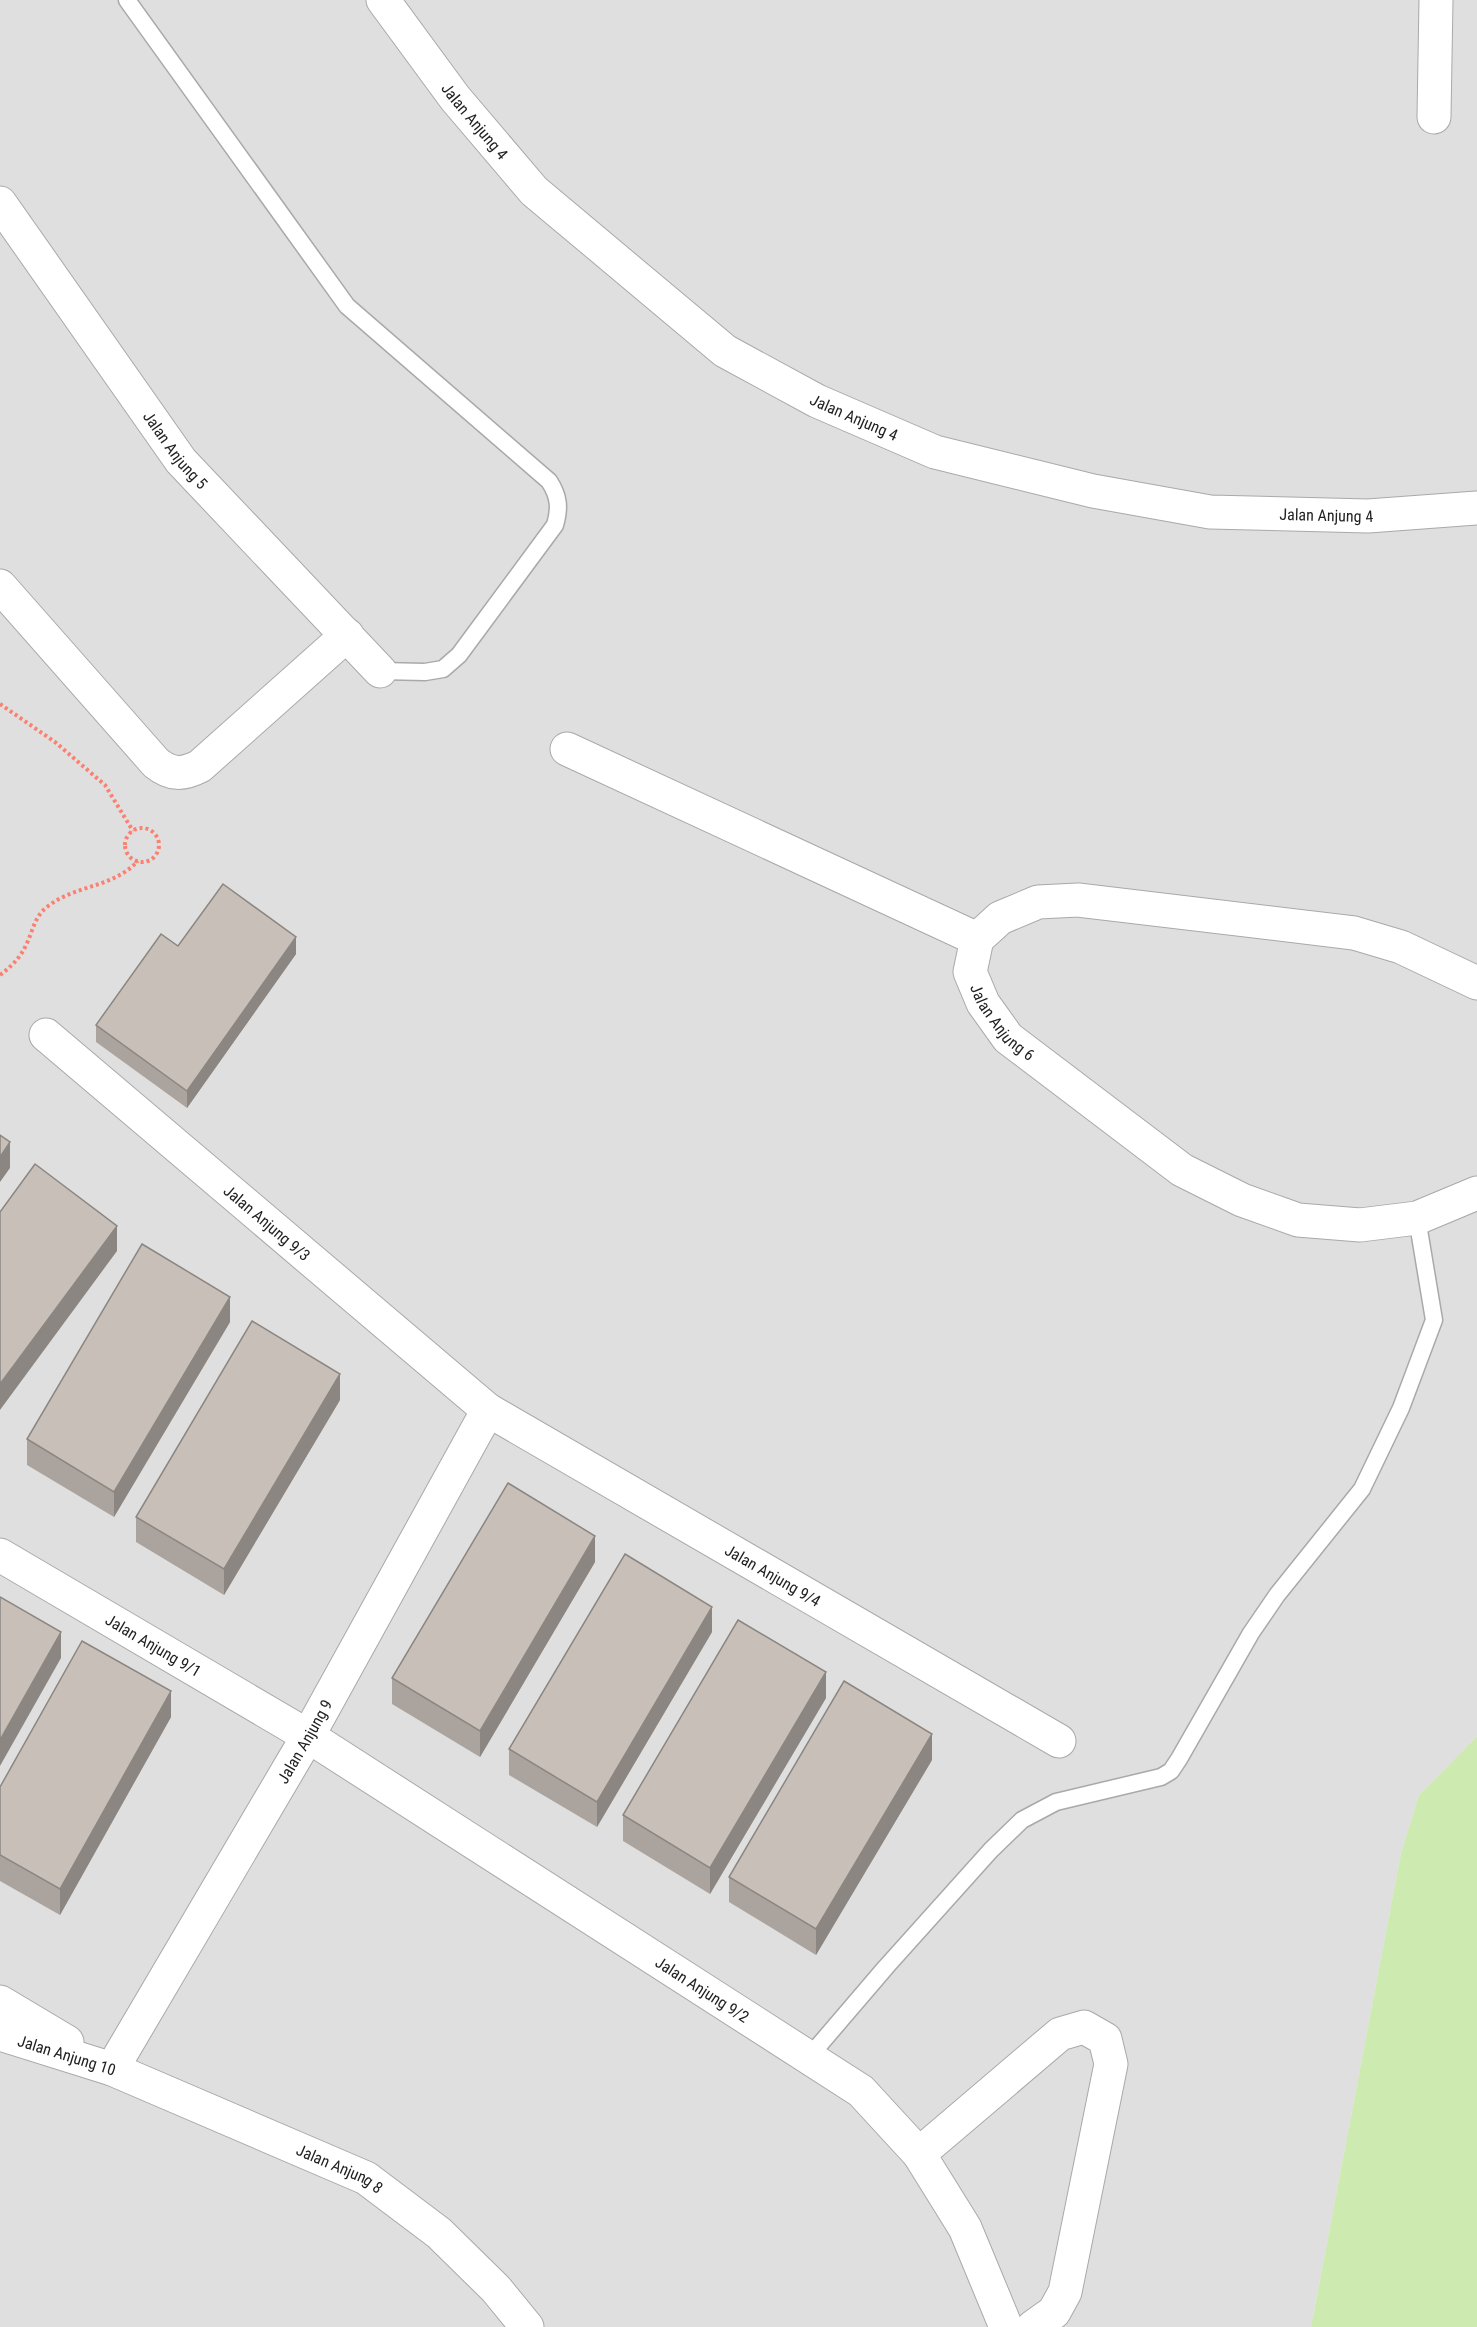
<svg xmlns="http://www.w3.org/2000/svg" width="1477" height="2327" font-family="'Roboto Condensed',sans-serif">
	<rect width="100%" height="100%" fill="#f2efe9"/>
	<path fill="#e0dfdf" d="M0,0h1477v1736l-58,59 -18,58 -90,474h-1311z"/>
	<path fill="#cdebb0" d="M1477,1736v591h-166l90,-474 18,-58z"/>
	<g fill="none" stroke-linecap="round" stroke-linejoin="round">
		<defs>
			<path id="lane" d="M127,0l220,306 202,175c10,15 11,27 6,44l-96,130 -16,14 -18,3 -45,-1
				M809,2057l77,-90 105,-117 31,-30 34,-18 105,-25 10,-6 8,-12 72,-126 26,-38 85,-106 39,-81 33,-88 -17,-102"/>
			<g id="street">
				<path id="s1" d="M383,0l72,98 79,93 191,160 92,50 118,51 158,39 117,21 158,4 109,-8"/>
				<path d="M1434,117l2,-117"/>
				<path id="s2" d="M0,203l181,258 199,210"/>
				<path d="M0,586l156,177c15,12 27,12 44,3l147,-131"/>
				<path d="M567,749l410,190"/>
				<path id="s3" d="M1477,983l-76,-36 -47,-14 -276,-33 -40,2 -38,16 -23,21 -7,33 13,31 25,35 174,132 60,30 56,20 62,5 57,-7 60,-25"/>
				<path id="s4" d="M46,1035l442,375 571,331"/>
				<path id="s5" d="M0,1555l308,181 553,355 58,63 46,74 41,99"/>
				<path d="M0,2002l67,40"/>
				<path id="s6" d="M0,2034l112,35 254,109 73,55 57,56 31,38"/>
				<path id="s7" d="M112,2069l196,-333 180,-326"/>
				<path d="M919,2154l141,-120 24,-7 21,12 6,25 -46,228 -11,20 -21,15"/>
			</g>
		</defs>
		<use href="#lane" stroke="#a9a9a9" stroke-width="19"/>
		<use href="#street" stroke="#a9a9a9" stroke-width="35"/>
		<path stroke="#fa8072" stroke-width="4" stroke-dasharray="3 3" stroke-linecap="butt" d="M0,704l55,38 50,43 28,46
			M125 845a17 17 0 1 1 34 0a17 17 0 1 1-34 0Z
			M0,975c12,-9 21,-18 27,-32 6,-13 8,-27 20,-36 29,-23 64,-18 91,-46"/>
		<use href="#lane" stroke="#fff" stroke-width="16"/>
		<use href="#street" stroke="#fff" stroke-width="33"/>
	</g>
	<path fill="#aba49e" d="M178,946l118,8 -109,154 -91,-66v-17z
		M230,1322l-116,195 -87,-52v-26z
		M340,1400l-116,195 -88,-53v-25z
		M595,1562l-115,195 -88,-53v-26z
		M712,1632l-115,195 -88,-52v-26z
		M826,1698l-116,196 -87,-53v-26z
		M171,1717l-111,198 -60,-34v-94z
		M932,1760l-116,195 -87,-53v-25z"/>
	<path fill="#8b8681" d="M296,937v17l-109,154v-17z
		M10,1142v26l-10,14v-25z
		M117,1226v25l-117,159v-26z
		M230,1297v25l-116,195v-25z
		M340,1374v26l-116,195v-26z
		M595,1536v26l-115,195v-26z
		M712,1607v25l-115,195v-25z
		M61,1632v26l-61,108v-26z
		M826,1672v26l-116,196v-26z
		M171,1691v26l-111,198v-26z
		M932,1734v26l-116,195v-26z"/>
	<path fill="#c7bfb8" stroke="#8b8681" stroke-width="1.5" d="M223,884l73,53 -109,154 -91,-66 65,-91 17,12z
		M0,1135l10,7 -10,15z
		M35,1164l82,62 -117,158v-172z
		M142,1244l88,53 -116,195 -87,-53z
		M252,1321l88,53 -116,195 -88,-52z
		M508,1483l87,53 -115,195 -88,-53z
		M625,1554l87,53 -115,195 -88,-53z
		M0,1597l61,35 -61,108z
		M738,1620l88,52 -116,196 -87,-53z
		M82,1641l89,50 -111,198 -60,-34v-68z
		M844,1681l88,53 -116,195 -87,-52z"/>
	<g text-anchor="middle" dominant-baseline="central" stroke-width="4.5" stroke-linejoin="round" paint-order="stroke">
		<g font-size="16" fill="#222" stroke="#fff">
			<text stroke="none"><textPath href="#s1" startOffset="152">Jalan Anjung 4</textPath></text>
			<text stroke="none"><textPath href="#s1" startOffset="638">Jalan Anjung 4</textPath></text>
			<text stroke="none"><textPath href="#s2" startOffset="303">Jalan Anjung 5</textPath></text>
			<text stroke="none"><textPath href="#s1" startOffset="1124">Jalan Anjung 4</textPath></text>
			<text stroke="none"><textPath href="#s3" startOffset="618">Jalan Anjung 6</textPath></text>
			<text stroke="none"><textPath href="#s4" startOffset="290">Jalan Anjung 9/3</textPath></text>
			<text stroke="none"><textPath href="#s4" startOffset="909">Jalan Anjung 9/4</textPath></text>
			<text stroke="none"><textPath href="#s5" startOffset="178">Jalan Anjung 9/1</textPath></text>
			<text stroke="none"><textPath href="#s7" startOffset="380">Jalan Anjung 9</textPath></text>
			<text stroke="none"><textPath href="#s5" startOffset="826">Jalan Anjung 9/2</textPath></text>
			<text stroke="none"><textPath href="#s6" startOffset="70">Jalan Anjung 10</textPath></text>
			<text stroke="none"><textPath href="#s6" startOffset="366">Jalan Anjung 8</textPath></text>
		</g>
	</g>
</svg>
